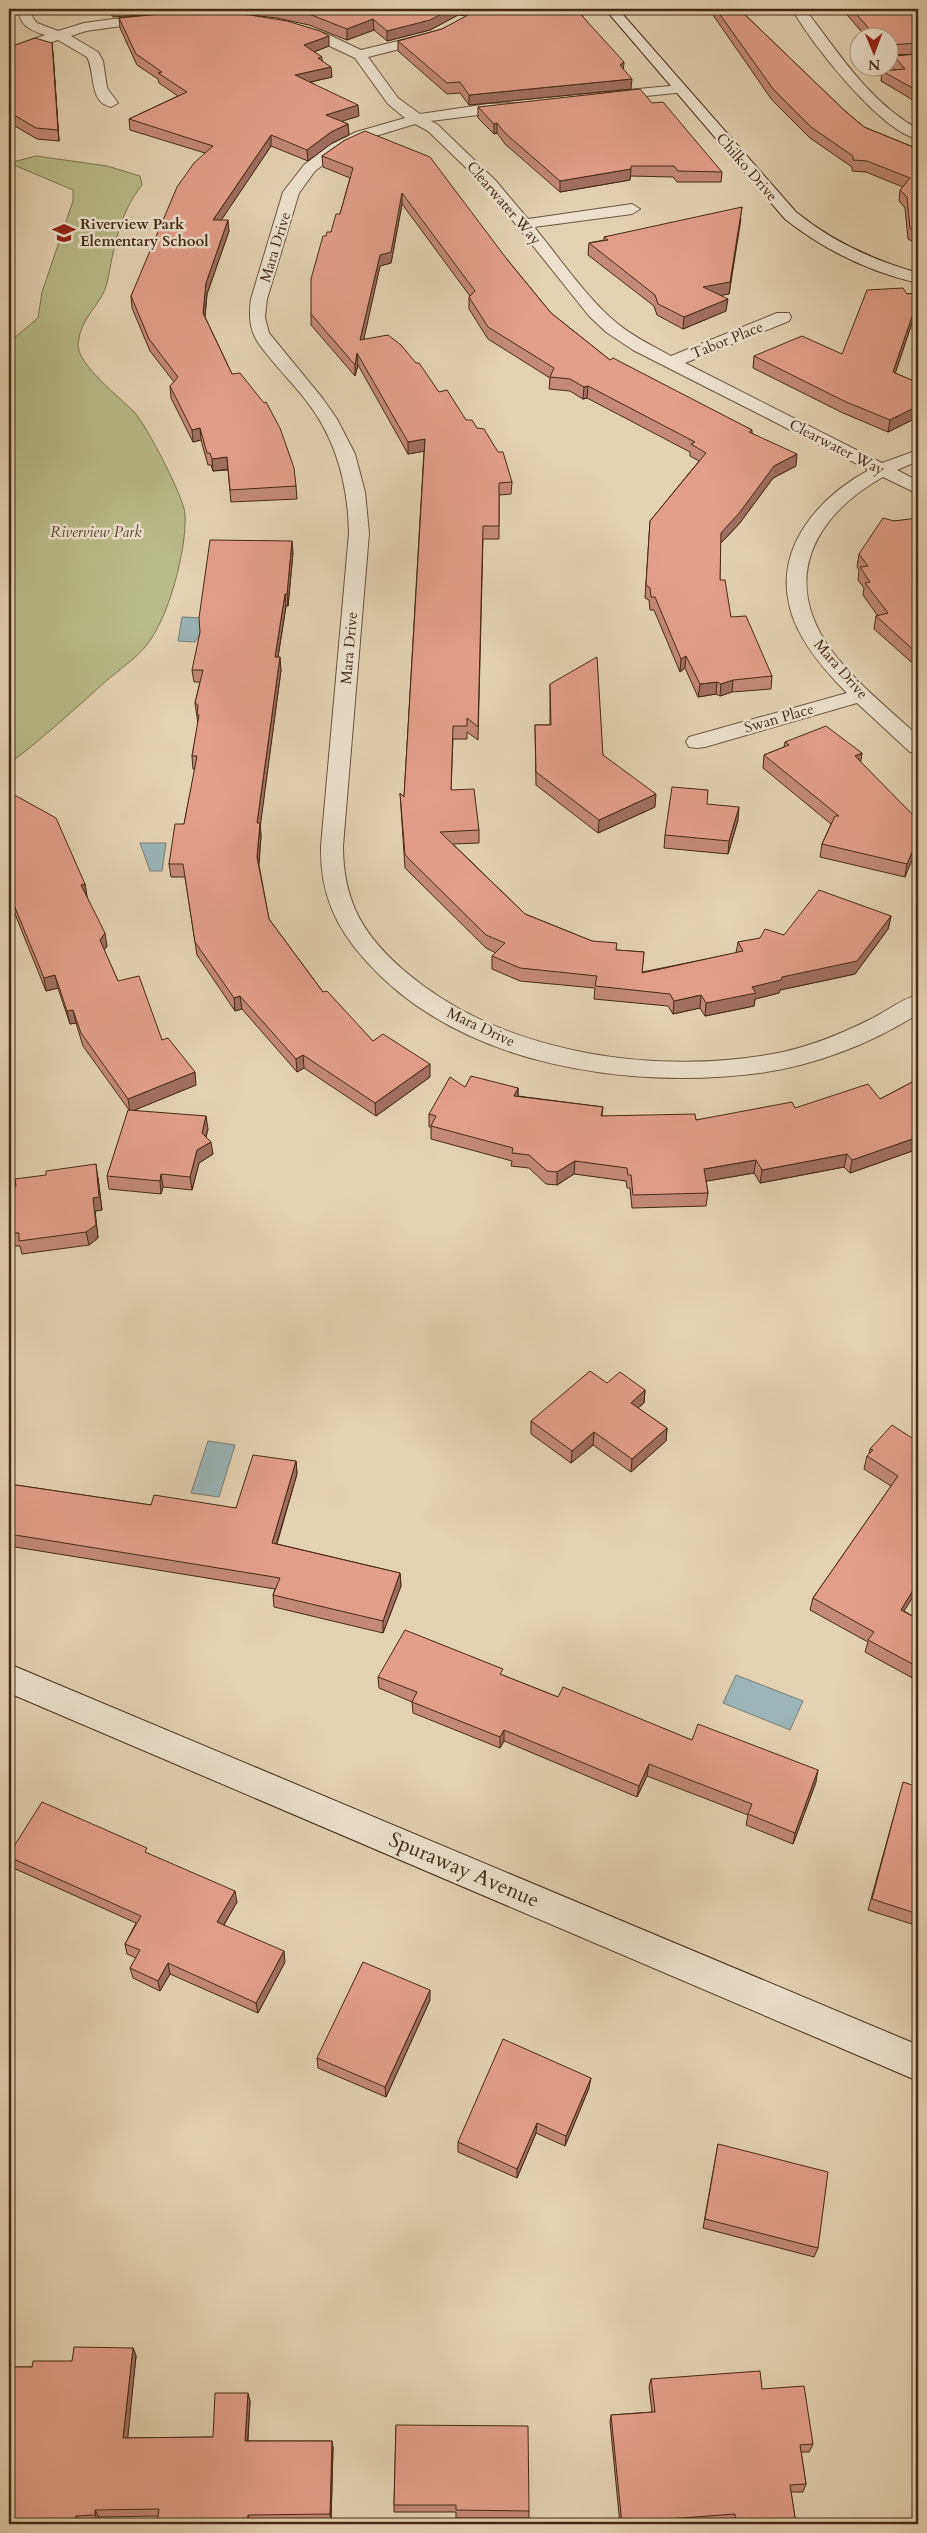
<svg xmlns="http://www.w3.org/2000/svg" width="927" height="2533" font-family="Cardo,serif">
	<rect width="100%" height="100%" fill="#e5d2b3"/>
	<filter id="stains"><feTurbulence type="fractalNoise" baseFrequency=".004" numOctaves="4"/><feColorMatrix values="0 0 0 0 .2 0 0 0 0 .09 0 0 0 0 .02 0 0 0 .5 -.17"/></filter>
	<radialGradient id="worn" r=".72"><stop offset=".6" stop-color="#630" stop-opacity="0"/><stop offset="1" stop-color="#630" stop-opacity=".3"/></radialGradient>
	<path fill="#b8bb8a" stroke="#7e724f" d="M36,156l71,10 33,10 2,9c-23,28 -28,64 -35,98 -4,20 -27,34 -29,61 -1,21 43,54 57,69 11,12 49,84 50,101 2,35 -16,104 -39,132 -11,13 -27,24 -40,35 -32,29 -63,57 -97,83v-426l4,1 25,-21 4,-26 31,-91v-11l-64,-27z"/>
	<path fill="#9bb5b8" stroke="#787d76" d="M182,617l21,1 -4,18 -4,6 -17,-1z
		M140,843h26l-4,28h-12z
		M208,1441l27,4 -16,52 -28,-4z
		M736,1675l67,26 -13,29 -67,-27z"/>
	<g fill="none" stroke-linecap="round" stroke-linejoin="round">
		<defs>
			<path id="street" d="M18,9h12l3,9 4,5 21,8 26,-8 73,-10 7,4 -7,4 -71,10 -15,5 27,16 5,9 4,27 11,15 -7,4c-23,-5 -15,-34 -24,-50l-29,-17 -49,16v-8l36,-13c-15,-5 -25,-9 -27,-26z
				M792,9h13c33,43 64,93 113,120v10c-38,-8 -107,-96 -126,-130z
				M294,24l33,10 34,16 74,-18 5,1 2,3 -2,3 -72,18 30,41 22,16 68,-10 34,-1 2,3 -7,4 -86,11 7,4 58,56 32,38 104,-15 8,5 -8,5 -98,13c26,31 53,72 84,97 16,13 35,22 53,32l106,-43h12l2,4 -2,4 -104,42 197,100 36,-13v11l-21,9 21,11v13l-35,-17c-69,39 -103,102 -52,173 25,33 57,58 87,86v17l-8,-1 -53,-49 -152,44 -8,1 -8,-1 -3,-5 3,-5 158,-44c-23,-23 -49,-53 -57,-85 -16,-61 29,-111 79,-138l-236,-120 -27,-18 -17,-16 -103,-129 -58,-56 -13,-7 -49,15 -27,14 -24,18 -16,22 -32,106 -2,18 4,16 54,66 14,20 18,35 10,38 4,41 -26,313c0,56 21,91 64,127 97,82 253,104 376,79 31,-7 60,-19 88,-33 16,-8 30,-20 47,-24v19c-48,30 -102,51 -158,59 -133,17 -299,-7 -393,-111 -32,-35 -47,-69 -46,-116l28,-313c-1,-47 -12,-92 -41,-130 -15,-20 -34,-38 -49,-59 -10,-15 -10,-28 -8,-45l32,-107 21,-27 24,-19 28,-14 49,-14 -17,-14 -33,-46 -38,-18 -28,-9 -2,-3z
				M918,55v8l-28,2v-8z
				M680,85l5,1 2,3 -2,3 -78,8 -7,-4 7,-4z"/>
			<path id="secondary" d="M605,9h13l178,203c37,30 77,48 122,61v10c-48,-11 -94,-33 -133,-64z
				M9,1664l909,381v36l-909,-388z"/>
		</defs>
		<use href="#street" stroke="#6c523c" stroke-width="2"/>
		<use href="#secondary" stroke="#442814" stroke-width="2"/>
		<use href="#street" fill="#eee2ce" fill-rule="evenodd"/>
		<use href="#secondary" fill="#eee2ce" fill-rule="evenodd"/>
	</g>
	<path fill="#c48978" stroke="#442814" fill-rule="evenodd" d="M91,9h486l46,60 8,20 -162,16 -9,-12 -13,1 -49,-43v-10l44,-12 25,-13 -9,-1 -28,15 -43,11 -13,-11 -27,10 -38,-15 -32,-7 -26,-3 78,31 -15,6 8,5v3l10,17 -21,5 48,34 -18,5 7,3 1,11 -17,8 -24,18 -37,-15 -50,74 8,11 -22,63 -2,23 27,57 64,112 1,13 -66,3 -3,-32 -15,1 -2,-6h-3l-7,-25 -8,2 -22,-44 -1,-12 4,-4 -24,-31 -18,-43 -1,-12 74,-143 -75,-23 -1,-11 49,-23 -19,-13 -1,-4 -21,-14 -17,-37 -1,-10 34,-4 -40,3 -2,-3h-19zM209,11l36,4 -54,-3z
		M713,9h26l105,101 20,17 54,22v95l-10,-5 -3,-31 -6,-7 1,-11 3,-3 -37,-15 -14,-1v-4l-42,-29 -38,-38 -59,-85z
		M842,9h76v45l-28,1v2v-19h-23z
		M9,50l44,3 6,88 -22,-2 -27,-16 -1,-8z
		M918,54v49l-37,-22 1,-10 13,-1 -3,-3 2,-11z
		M652,103l70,69 -1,10h-44l-4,-5 -43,-1v4l-70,12 -55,-48 -8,-11 -3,1 -16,-16v-11z
		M345,140l161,118 45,55 59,47 142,70v3l44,33 -23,12 -34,46 -19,20v36l11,37 41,59 -1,13 -39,3 -12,4 -4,-2 -18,3 -13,-29 -5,4 -26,-62h-4l-1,-10 -4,-2 5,-77 49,-60 -9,-5v-4l-103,-54 -4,1 -13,-8 -21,-2 1,-11 -62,-39 -19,-30v-12l1,-1 -68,-92 -11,59 -11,3 -17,74 76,52 27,28 46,62 -1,12 -12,1v44h-16l-5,201 -11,-8v7h-14l-2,51 28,40v13l-26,1 72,70 67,27 24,9 28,2 -2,20 94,-19 2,-11 46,-7 107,-19 -3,13 -33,45 -75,16 -1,3 -24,6 -1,7 -49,10 -5,-8 -27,6 -5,-8 -74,-7 1,-11 -75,-7 -28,-12v-13l4,-3 -10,-5 -81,-80 -5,-75 4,4 20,-346 -16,3 -50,-89 -3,11 -44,-51v-11l15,-78 5,-4 9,-18 10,-36 -27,-11 -1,-11z
		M741,219l-12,75 -9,1 6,16 -43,18 -26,-14 -3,-9 -66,-51 1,-12 15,-3v-3z
		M918,293v12l-23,68 23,10v34l-30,15 -45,-19 -90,-45 1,-12 88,-2 65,-60z
		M918,519v157l-2,-2 1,-7 -43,-38 2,-13h2l-15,-21 1,-7 -6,-8 1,-10 -2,-3 2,-13 35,-33z
		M293,553l-5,53h-2l-8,51 3,13 -21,153 1,13 -2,29 10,54 54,73 50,49 57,36 -54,39 -72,-48 -7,4 -55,-63 -7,2 -38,-56 -12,-78h-14l-2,-13 15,-40 11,-55h-2l-1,-13 6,-32 -3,-21 5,-21h-6l-2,-12z
		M550,684l53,71 52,52 -57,26 -62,-48 -1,-60h15z
		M785,742l77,11 -2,9 58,58 -13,57 -85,-20 2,-13 9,-20 -68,-56 1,-13 20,-8z
		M9,792l76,92 2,13 20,49 -3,4 14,31 78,104 -62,25 74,19 -2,8 7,17 -14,9 -7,27 -29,-3 -2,7 -52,-5 -2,-13 22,-66 -46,-64 -7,-23 -6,1 -12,-36 -12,3 -37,-92z
		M738,820l-10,34 -64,-6 1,-13z
		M918,1079v70l-68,24 -6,-6 -84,16 -6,-10 -48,8 2,12 -2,13 -74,2 -2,-20h-3l-1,-7 -52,-7 -17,11 -11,-1 -17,-16 -18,-2 1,-5 -81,-22v-12h-2v-13l36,-27 53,1v8l85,11 -1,9 94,4 99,-12 85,-9z
		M98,1177l4,33 -7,1 3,27 -9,7 -67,9 -2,-8h-11v-59z
		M607,1383l38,7 -1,13 -6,5 29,20 -1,13 -35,31 -38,-27 -22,18 -40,-29v-13z
		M918,1442l-14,169 14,8v62l-53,-29 3,-10 -58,-32 3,-12 78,-112 -27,-17 3,-13 2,-2 1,-5z
		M296,1461l1,13 -20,70 123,29 1,13 -18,47 -109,-26 -1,-12 2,-6 -266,-43v-62l142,21 85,3z
		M502,1675l56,22 134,43 124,42 -23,62 -47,-19 2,-10 -101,-39 -10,21 -133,-56 -4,7 -87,-35 -1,-11 -33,-14 -1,-11z
		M918,1787v139l-50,-16 32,-116z
		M149,1854l88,48 -13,23 61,37 -27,51 -88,-39 -10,17 -27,-13 -3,-10 6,-10 -9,-4 -2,-10 11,-21 -125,-56 -2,-5v-5z
		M430,2000l-44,97 -68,-29 -1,-10z
		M589,2088l-24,58 -29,-13 -19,45 -59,-26v-10z
		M718,2144l100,104 -4,9 -111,-29z
		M133,2348l3,8 -9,82 86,-1 37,-36 -2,40h84l1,7 -2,73 -81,1 -92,-6 -59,1 -1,5 -18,1v1h-71v-157h23l40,-6z
		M651,2379l111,10 51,55 -4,8h-8l5,32 -3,8h-12l5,32h-64v-3l-41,3h-71l-10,-102 1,-7 41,-3 -3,-25z
		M396,2425l133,86v7h-73v-6h-62v-7z"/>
	<path fill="#a06f61" stroke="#442814" d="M451,9h7v6l-28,15 -43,11v-10z
		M373,19l1,11 -27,10v-11z
		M329,36v10l-24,9 -1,-10z
		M52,43l1,10 6,88 -1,-11z
		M624,62l-1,11 -3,-8z
		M331,67l1,10 -36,8 -1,-10z
		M632,79l-1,10 -162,16v-10z
		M358,105l1,11 -32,10 -1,-11z
		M497,123v10l-3,1v-10z
		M348,124l1,11 -17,8 -24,18 -1,-11 24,-18z
		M271,135v11l-57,85 -1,-11z
		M631,169l-1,11 -70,12v-11z
		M402,193v11l-11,59 -11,3 -19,86 -1,-12 20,-85z
		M742,207l-13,87 -27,5 1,-12z
		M228,220l1,11 -22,63 -3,30 -1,-11 3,-30z
		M728,299l-2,12 -43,18 1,-12z
		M918,299v6l-26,78 1,-11z
		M357,353l1,12 -3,11v-11z
		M588,386l-1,12 -4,1 1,-12z
		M918,406v11l-30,15 2,-12z
		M200,428l1,12 -8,2 -1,-12z
		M425,439v12l-17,3v-12z
		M797,454l-1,12 -23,12 -34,46 -20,21 2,-12 53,-67z
		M227,457l1,12 -15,2 -1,-12z
		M292,541l1,12 -5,53 -1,-12z
		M285,594l1,12 -10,63 -1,-12z
		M686,656l-1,12 -5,4 1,-13z
		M280,657l1,13 -22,166 -2,-13z
		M733,680l-1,12 -12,4 1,-12z
		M717,682l-1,12 -18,3 2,-13z
		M862,753l-2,13 -5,-10z
		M656,794l-1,13 -57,26 1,-13z
		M739,807l-1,13 -10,34 1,-13z
		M260,823l1,13 -3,34 -1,-13z
		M918,838v8l-13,31 2,-13z
		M85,884l2,13 -6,-12z
		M891,916l-3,13 -33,45 -75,16 -1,3 -24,6 -1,7 -49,10 1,-13 76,-26z
		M105,933l2,13 -5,7 -2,-13z
		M55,975l3,13 -12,3 -2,-13z
		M701,995l-1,13 -27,6 1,-13z
		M240,996l2,13 -7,2 -1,-13z
		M73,1010l3,13 -6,1 -3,-13z
		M303,1055l1,13 -7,4 -1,-13z
		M430,1064v13l-54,39 -1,-13z
		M195,1072l1,13 -66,27 -2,-13z
		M518,1088v13l-4,-5z
		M206,1116l2,13 -5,17 -1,-13z
		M918,1137v12l-68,24 2,-13z
		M211,1142l2,12 -14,9 -7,27 -2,-13 7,-27z
		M847,1154l-3,13 -84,16 2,-13z
		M756,1160l-2,13 -52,9 2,-13z
		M575,1161l-1,13 -17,11v-13z
		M96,1164l6,46 -7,1 3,27 -9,7 -3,-13z
		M161,1174l2,13 -2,7 -1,-13z
		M645,1390l-1,13 -15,12 2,-12z
		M667,1428l-1,13 -35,31 1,-13z
		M594,1432l-1,13 -22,18 1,-12z
		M296,1461l1,13 -24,81 -1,-12z
		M400,1573l1,13 -18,47v-12z
		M918,1582v7l-21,33 4,-12z
		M504,1730v11l-4,7v-11z
		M649,1764l-2,12 -10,21 2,-11z
		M818,1770l-2,12 -23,62 2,-11z
		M235,1891l2,11 -18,31 -2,-11z
		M284,1951l1,11 -27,51 -2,-10z
		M168,1963l2,11 -10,17 -2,-10z
		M430,1990v10l-44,97 -1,-10z
		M591,2078l-2,10 -24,58 1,-10z
		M537,2123l-1,10 -19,45v-9z
		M133,2348l3,8 -9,90 -4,-8z
		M248,2393l2,8 -3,48 -2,-8z
		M332,2441l1,7 -2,73 -1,-7z
		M95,2510l4,7 -1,5 -3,-7z
		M248,2515l2,7v2h-3z
		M76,2516l4,7v1h-5z"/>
	<path fill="#e49f8b" stroke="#442814" d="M283,9h168l-21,11 -43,11 -14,-12 -26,10 -38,-15z
		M472,9h105l6,8 41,45 -4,3 12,14 -163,16 -9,-13 -13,1 -49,-42 44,-12 28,-15 3,-3z
		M716,9h23l105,101 20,17 54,22v83l-8,-4 -3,-31 -7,-7 10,-12 -43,-17 -14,-1v-4l-42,-29 -38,-38z
		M852,9h66v34l-27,2 -1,7v-14h-13z
		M212,12l38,3 37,6 33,10 9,5 -25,9 18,12 -4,1 13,9 -36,8 63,30 -32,10 22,9 -17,8 -24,18 -36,-15 -58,85h15l-22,63 -3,30 29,61 8,-1 24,30 2,-1 14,26 14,40 2,18 -66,4 -3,-33 -15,2 -2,-6h-3l-7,-25 -8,2 -22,-44 8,-9 -29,-38 -18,-43 46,-109 17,-24 19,-17 -84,-27 58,-27 -29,-19 4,-1 -26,-18 -17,-36 53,-5z
		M35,38l17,5 6,87 -22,-2 -27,-16 4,-9 -4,-2v-51l1,-3z
		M918,54v37l-36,-20 23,-2 -11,-13z
		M640,89l12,14 11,-1 59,70 -44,-1 -4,-5h-43v3l-71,12 -55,-48 -8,-10 -3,1 -16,-17z
		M365,131l65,26 76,101 45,55 59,47 3,-2 139,72 -3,2 48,22 -23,12 -34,46 -19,21 -1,47h5l6,37 15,-1 26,60 -39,4 -12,4 -4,-2 -17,2 -14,-28 -5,3 -26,-62h-4l-1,-9 -4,-3 4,-64 56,-68 -15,-9 4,-2 -107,-56 -4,1 -14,-8 -20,-2 4,-9 -66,-41 -19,-30 6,-6 -73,-98 -11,59 -11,3 -20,85 28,-5 13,10 15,18h3l20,29 8,-2 19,30h6l5,8 7,1 14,23h5l9,30 -13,1v43h-16l-5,201 -11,-9v8h-14l-2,64 23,-1 5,41 -39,2 85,82 67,27 25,2 -1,7 28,2 -2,21 101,-22 -5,-9 22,-4 5,-9 19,6 35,-45 72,26 -34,45 -75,16 -1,3 -29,7 4,6 -50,10 -5,-8 -27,6 -4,-7 -75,-8 2,-10 -77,-8 -28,-12 13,-13 -19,-8 -81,-80 -5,-62 4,4 21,-358 -17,3 -51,-89 -2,12 -44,-51v-35l12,-43h3l1,-4h4l5,-18h4l13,-46 -31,-12 23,-16z
		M742,207l-12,75 -27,5 25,12 -44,18 -26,-13 -3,-9 -66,-52 19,-3 -4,-3z
		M903,288l4,6 11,-1v6l-25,73 25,11v23l-28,14 -46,-19 -90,-45 48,-20 40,18 25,-64z
		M883,518l11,3 23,-3 1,1v135l-42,-38 12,-3 -23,-30 5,-1 -10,-15 8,-1 -9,-12z
		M210,540l82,1 -5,53h-2l-10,63h5l-23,166h3l-3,34 12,62 54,73 4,-1 46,50 10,-7 47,30 -55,39 -72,-48 -7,4 -56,-63 -6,2 -39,-56 -12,-78h-14l6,-40h9l13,-68h-5l7,-41h-2l1,-10 -3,-2 8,-33h-11l8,-38 -1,-14z
		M597,657l6,98 53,39 -57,26 -63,-48 -1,-47h16l-1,-41z
		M826,726l36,27 -7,3 63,64v18l-11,26 -85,-20 13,-28h4l-75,-61 25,-10 -4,-3z
		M672,787l36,3 -1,14 32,3 -10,34 -64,-6z
		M9,792l47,26 29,66 -4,1 24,48 -5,7 18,41 21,-5 23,64 6,-2 27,34 -67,27 -47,-66 -8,-23 -6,1 -12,-36 -11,3 -35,-85z
		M471,1076l47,12 -4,8 89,11 -2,9 94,-2 1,6 96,-18 3,6 73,-24 12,15 38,-20v58l-66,23 -5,-6 -85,16 -6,-10 -52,9 4,24 -75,2 -2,-20h-3l-1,-7 -52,-7 -18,11 -10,-1 -18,-16 -17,-2 1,-5 -82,-22 5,-10 -7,-2 21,-37 15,10z
		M128,1110l78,6 -4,17 9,9 -14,8 -7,27 -29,-3 -1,7 -53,-5z
		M96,1164l3,33 -6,1 3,27 -10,7 -67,9v-8h-10v-46l7,-1 -1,-7 31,-4v-4z
		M590,1371l17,12 13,-11 25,18 -14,13 36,25 -35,31 -38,-27 -22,19 -41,-30z
		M892,1425l26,17v140l-17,28 17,9v48l-50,-27 6,-8 -61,-34 85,-122 -31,-20 6,-6 -3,-1z
		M253,1455l43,6 -24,82 128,30 -17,48 -110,-26 7,-17 -271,-44v-50l142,21 3,-10 82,13z
		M405,1630l98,39 -3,5 58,23 5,-10 129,53 6,-16 120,46 -23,63 -47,-19 4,-10 -103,-40 -10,22 -135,-56 -4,7 -88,-35 5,-10 -39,-15z
		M903,1782l15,5v127l-46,-15z
		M42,1802l105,46 -2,4 90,39 -18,31 67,29 -28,52 -88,-40 -10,18 -28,-13 10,-18 -15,-6 16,-28 -132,-59v-3z
		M363,1962l67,28 -45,97 -68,-29z
		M503,2039l88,39 -25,58 -29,-13 -20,46 -59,-27z
		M718,2144l110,28 -10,76 -113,-29z
		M74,2347l59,1 -10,90 90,-1 2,-44h33l-3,48h87l-2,73 -82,1 -1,9h-90l2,-15 -64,1v5l-19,1 -1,8h-58l1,-5h-9v-152h23l1,-6h39z
		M760,2371l2,18 42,-3 9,58 -13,1 6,39 -16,1 6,39h-60l-1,-10 -67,5v5h-46l-11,-109 44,-3 -4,-33z
		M396,2425l132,1 1,85 -73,-1v-5h-62z"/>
	<defs>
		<symbol id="school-bare" viewBox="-9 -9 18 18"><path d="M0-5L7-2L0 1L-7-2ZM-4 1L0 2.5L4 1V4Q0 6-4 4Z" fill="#8f2418" stroke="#eee2ce" stroke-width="2.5" paint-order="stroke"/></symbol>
	</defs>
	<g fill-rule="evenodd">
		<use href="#school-bare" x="48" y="217" width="32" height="32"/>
	</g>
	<g text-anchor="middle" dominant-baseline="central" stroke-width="5" stroke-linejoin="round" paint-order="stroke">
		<g font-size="15" fill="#442814" stroke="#eee2ce">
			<text transform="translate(747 167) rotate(49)">Chilko Drive</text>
			<text transform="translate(504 203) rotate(49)">Clearwater Way</text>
			<text transform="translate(275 247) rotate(-73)">Mara Drive</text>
			<text transform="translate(727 340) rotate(-22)">Tabor Place</text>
			<text transform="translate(837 447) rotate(27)">Clearwater Way</text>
			<text transform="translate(349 648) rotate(-85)">Mara Drive</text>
			<text transform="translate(841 669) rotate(49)">Mara Drive</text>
			<text transform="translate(779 718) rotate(-16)">Swan Place</text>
			<text transform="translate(481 1027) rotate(25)">Mara Drive</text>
		</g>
		<g font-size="15" font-weight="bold" fill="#442814" stroke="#eee2ce" text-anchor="start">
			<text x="80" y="224">Riverview Park<tspan x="80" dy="17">Elementary School</tspan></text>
		</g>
		<g font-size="15" font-style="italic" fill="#5b452c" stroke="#eee2ce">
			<text x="96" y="532">Riverview Park</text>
		</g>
		<g font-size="21" fill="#442814" stroke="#eee2ce">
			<text transform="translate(464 1870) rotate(23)">Spuraway Avenue</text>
		</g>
	</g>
	<rect width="927" height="2533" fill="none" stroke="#e5d2b3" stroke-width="30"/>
	<rect x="10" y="10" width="907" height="2513" fill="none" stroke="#442814" stroke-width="2.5"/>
	<rect x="15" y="15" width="897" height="2503" fill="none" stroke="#442814"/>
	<g transform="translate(874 52) rotate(179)"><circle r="24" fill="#eee2ce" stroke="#aa9884"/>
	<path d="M0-4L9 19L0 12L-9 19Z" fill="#8f2418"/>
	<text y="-8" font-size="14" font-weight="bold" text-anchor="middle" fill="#442814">N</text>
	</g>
	<rect width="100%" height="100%" filter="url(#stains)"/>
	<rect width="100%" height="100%" fill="url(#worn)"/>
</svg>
